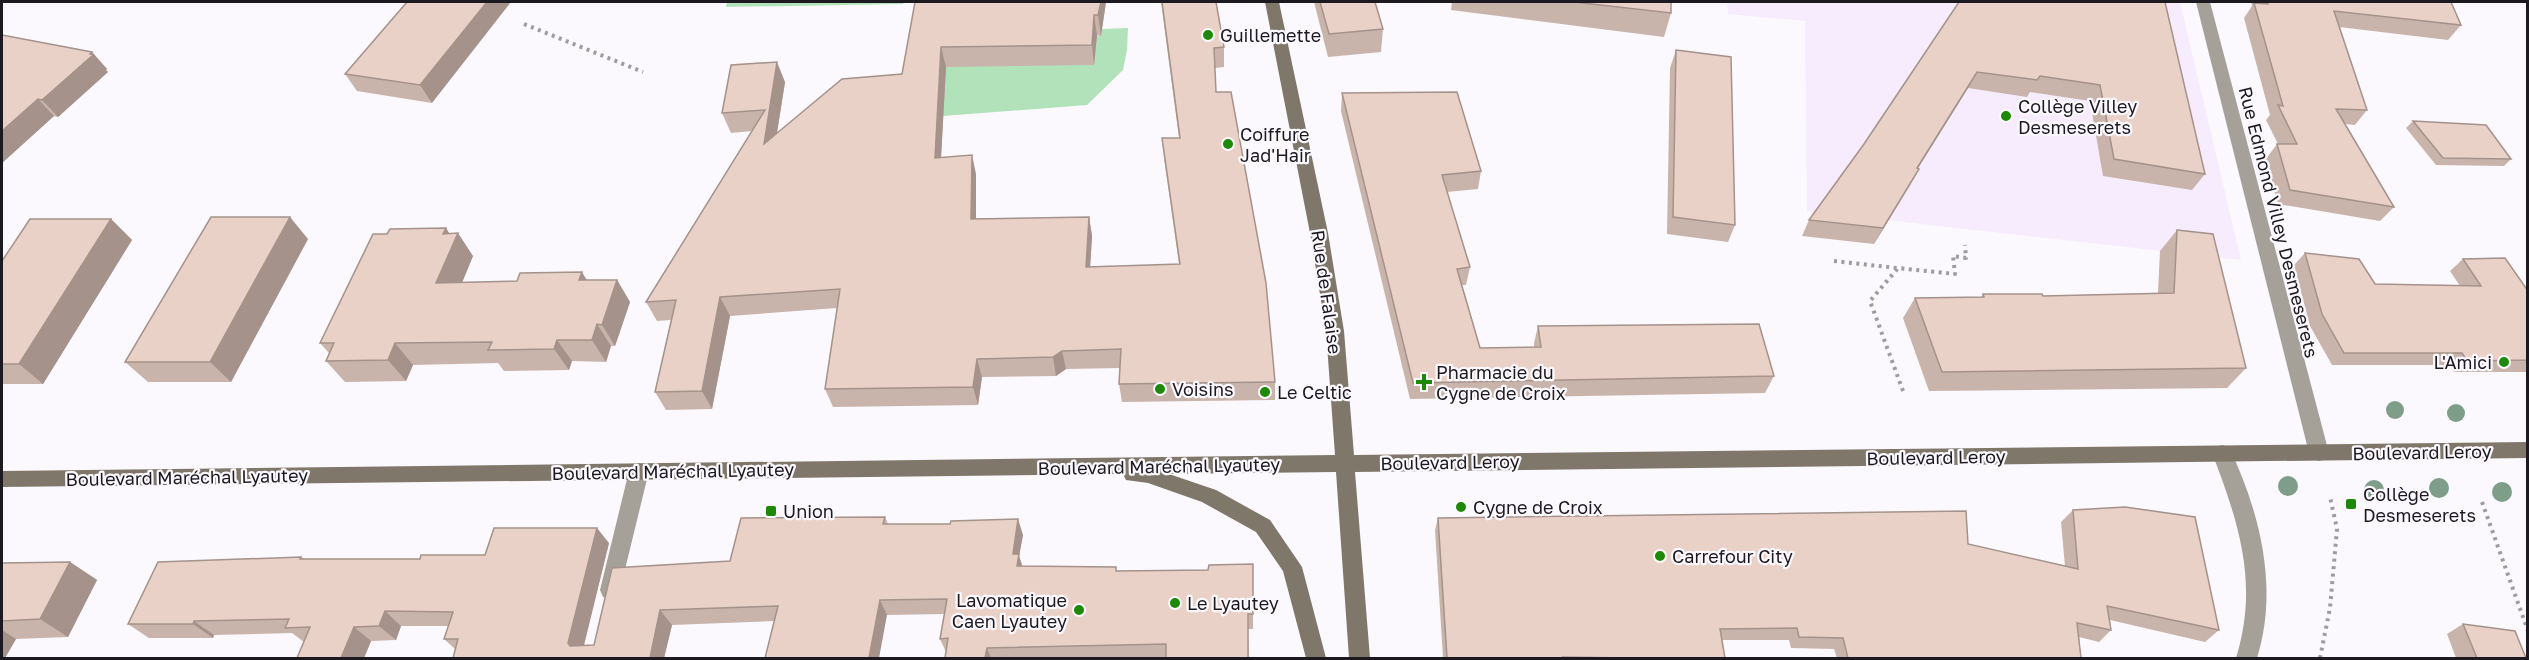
<svg xmlns="http://www.w3.org/2000/svg" width="2529" height="660" font-family="'Golos Text',sans-serif">
	<rect width="100%" height="100%" fill="#fbf9fd"/>
	<path fill="#f6ecfd" d="M1727,2h453l61,258 -434,-49 -2,-190 -77,-7z"/>
	<path fill="#b1e2ba" d="M727,2h177l-1,2 -177,3z
		M1128,28l-1,22 -4,20 -36,35 -144,11 1,-24 -95,7 63,-31 189,-33 1,-6z"/>
	<g fill="none" stroke-linecap="round" stroke-linejoin="round">
		<path stroke="#9e9ba1" stroke-width="4" stroke-dasharray="3 4.5" stroke-linecap="butt" d="M524,24l119,48
			M1834,261l63,7
			M1903,391l-33,-90 28,-33 57,6 -2,-18 13,2 -1,-13
			M2482,502l46,129
			M2320,658l10,-50 7,-79 -7,-32"/>
		<path fill="#a6a198" fill-rule="evenodd" d="M2196,2h14l119,451 -3,6 -7,2 -7,-2 -3,-6z
			M2222,445l7,2c31,65 50,141 28,211h-21c23,-74 3,-135 -24,-205l3,-6z
			M639,463l7,2 3,6 -29,119 -3,7 -7,2 -7,-2 -3,-7 29,-119 3,-6z"/>
		<path fill="#7e776a" fill-rule="evenodd" d="M1265,2h14l49,231 16,98 10,124 1174,-13v16l-1173,14 15,186h-21l-13,-186 -167,2 47,16 54,30 32,47 24,91h-20l-23,-87 -27,-39 -54,-30 -54,-19 -22,-3 -3,-6 -1121,13v-16l1333,-16 -9,-124 -16,-98z"/>
	</g>
	<g fill="#7e9e89">
		<circle cx="2395" cy="410" r="9"/>
		<circle cx="2456" cy="413" r="9"/>
		<circle cx="2288" cy="486" r="10"/>
		<circle cx="2439" cy="488" r="10"/>
		<circle cx="2374" cy="490" r="10"/>
		<circle cx="2502" cy="492" r="10"/>
	</g>
	<path fill="#c9b4ab" d="M407,2l25,101 -75,-12 -12,-17z
		M915,2h191l-5,34 -4,-1 -3,30 -148,2 -5,90 35,17v45l113,-2 3,19 -2,31 89,-3 -15,-106 -2,-20h17l-18,-136h55l8,45v20l-9,1 1,24 59,290v18l-153,2 -3,-18 1,-16 -54,1 -10,7 -74,1 -4,28 -145,2 -8,-18 12,-81 -107,8 -18,93 -46,1 -11,-18 16,-72 -14,1 -11,-19 106,-171 -21,2 -9,-20 63,-31 -8,51 125,-59z
		M1314,2h61l8,27 -2,23 -53,5z
		M1452,2h219v11l-7,24 -213,-27z
		M1959,2h206l40,172 -13,16 -89,-14 -13,-75 -60,-9 -3,5 -59,-9 -50,80 -8,17 -36,59 -72,-8 7,-16 55,-76z
		M2251,2h200l10,23 -13,15 -109,-13 28,83 -12,15 -10,-1 49,83 -14,14 -102,-17 -12,-45 11,-15h1l-12,-24 4,-5 -26,-97 8,-12z
		M2,35l90,17 15,17 -1,1 2,2 -50,45 -4,-1 -52,47z
		M1676,50l59,175 -7,17 -61,-8 3,-166z
		M1342,93l139,78 -3,18 -31,3 23,75 -4,18h-4l18,63h54v-5l4,-17 236,50 -9,17 -355,6 -69,-288z
		M2413,121l98,38 -7,7 -68,-1 -30,-37z
		M111,219l21,21 -89,144h-41v-123z
		M446,228l3,6 24,22 -11,26 155,-2 13,22 -15,44h-4l-5,16 -34,-1 -3,9 -65,1 -6,-8 -85,2 -7,16 -61,1 -19,-21 3,-8 -9,-10 67,-109z
		M2177,230l69,138 -19,20 -298,3 -26,-73 12,-20 66,-1 2,-3 60,2 115,-3 2,-42z
		M308,239l-77,143h-83l-23,-20z
		M2305,253l70,31 85,2 -10,-15 13,-12 65,32v81h-74l-5,-7h-117l-22,-39 -16,-61z
		M2073,510l146,120 -14,12 -95,-22 1,10 -12,12 -20,-5 2,21h-244l-3,-9 -43,-1 -2,-8h-67l3,18h-282l-8,-128 3,-12 530,26 97,22 -4,-44z
		M885,517l3,7 135,11 -4,21 4,11 94,4 91,-1 45,-6v65h-5l1,29h-304l1,-6 -6,-13 5,-25 -58,1 -113,6 -102,4 -8,33h-211l2,-9 -11,-10 5,-13h-48l-5,14 -25,1 -7,17h-67l7,-16 -12,-9 -78,2 -1,3h-64l-21,-14 173,-67 3,2h116l65,-4 124,-12 -25,102h10l136,-84z
		M70,562l27,18 -29,57 -52,2 -11,19h-3v-95z
		M2463,624l63,34h-70l-9,-24z"/>
	<path fill="#a4928b" d="M487,2h24l-79,101 -12,-18z
		M1101,2h5l-5,34 -3,-21z
		M1094,15l3,20 -3,30 -2,-20z
		M941,47l5,20 -6,110 -5,-19z
		M92,52l15,17 -1,1 2,2 -50,45 -16,-17z
		M777,62l8,20 -13,82 -8,-20z
		M1977,72l-9,16 -60,96 9,-16z
		M38,99l16,17 -52,47v-32z
		M972,155l4,19v64l-5,-19z
		M1919,169l-9,16 -36,59 9,-16z
		M290,217l18,22 -77,143 -21,-20z
		M1089,217l3,19 -3,50 -3,-19z
		M111,219l21,21 -89,144 -24,-20z
		M446,228l8,13 4,-8 15,23 -20,49 -17,-22 7,-49z
		M582,272l13,22 -16,-14z
		M617,280l13,22 -15,44 -13,-21z
		M720,297l10,19 -18,93 -10,-18z
		M597,324l14,22 -5,16 -14,-22z
		M557,340l15,21 -3,9 -15,-21z
		M395,343l18,22 -7,16 -18,-21z
		M1062,351l4,18 -10,7 -3,-19z
		M977,359l5,18 -4,28 -5,-18z
		M1018,519l5,16 -4,21 4,13 -1,12 -9,-27z
		M597,528l12,15 -28,114 -13,-14z
		M70,562l27,18 -29,57 -28,-18z
		M880,600l7,15 -8,43h-10z
		M660,610l12,15 -8,33h-14z
		M385,611l16,15 -5,14 -17,-14z
		M194,621l20,14 -1,3 -20,-14z
		M354,627l17,14 -7,17h-23z
		M2,630l14,9 -11,19h-3z
		M987,648l4,10h-6z"/>
	<path fill="#ead1c7" stroke="#a4928b" stroke-width="1.5" d="M407,2h80l-67,83 -75,-11z
		M915,2h186l-3,13h-4l-2,30 -151,2 -6,111 37,-3 -1,64 118,-2 -3,50 94,-3 -18,-126h18l-18,-136h54l8,45 -10,1 2,44h15l35,191 9,99 -156,2 2,-35 -59,2 -9,6 -76,2 -4,28 -148,2 15,-100 -120,8 -18,94 -47,1 21,-92 -30,2 119,-192 -43,3 9,-48 46,-3 -13,82 78,-65 60,-5z
		M1320,2h55l8,27 -54,5z
		M1574,2h97v11z
		M1959,2h206l40,172 -91,-15 -14,-74 -60,-9 -3,4 -60,-8 -60,96 2,1 -36,59 -74,-8 55,-76z
		M2267,2h184l10,23 -127,-14 33,99 -31,-1 58,98 -104,-17 -13,-46h20l-19,-39 5,1 -29,-103 14,1z
		M2,35l90,17 -2,2 3,1 -51,45 -4,-1 -36,32z
		M1676,50l55,7 4,168 -62,-8z
		M1457,92l24,79 -39,4 28,92 -13,2 23,79 61,-1 -3,-21 221,-2 15,52 -361,7 -71,-290z
		M2413,121l73,4 25,34 -68,-1z
		M211,217h79l-80,145h-85z
		M30,219h81l-92,145h-17v-103z
		M446,228l-3,6 15,-1 -22,50 81,-2 3,-8 62,-1 -3,8h38l-15,45 -5,-1 -5,16h-35l-3,9 -66,1 4,-8 -97,1 -7,17 -62,1 8,-18h-14l53,-109h14l3,-5z
		M2177,230l36,4 33,134 -304,4 -27,-74 69,-1 -1,-3h59l1,2 131,-3z
		M2305,253l54,6 16,25 106,2 -18,-27 42,-1 23,33v69l-61,1 -5,-8h-118l-22,-39z
		M2125,507l70,10 24,113 -112,-24 4,24 -34,-7 4,35h-233l-5,-20 -44,-1 -2,-9 -77,1 5,29h-95l-67,-1 1,1h-117l-9,-140 528,-7 2,33 110,25 -5,-59z
		M885,517l-2,7h67l1,-3 67,-2 -5,35h6l-2,12 99,1v4l92,-1 1,-5 44,-1v50h-5v44h-82v-14l-179,4 -2,10h-40l3,-20 -8,1 7,-40 -67,1 -11,58h-104l13,-52 -118,4 -10,48h-197l5,-19h-14l9,-27 -68,-1 -6,15 -25,1 -13,31h-44l13,-31 -25,1 4,-9 -95,2 -1,3h-65l30,-62 143,-5 -1,2h120l1,-4h64l9,-27h103l-29,115 2,3 24,-1 18,-77 118,-7 11,-43z
		M70,562l-30,57 -38,2v-58z
		M2463,624l52,7 11,27h-49z"/>
	<g fill="#1c8a06" stroke="#fbf9fd" stroke-width="2">
		<circle cx="1208" cy="35" r="6"/>
		<circle cx="2006" cy="116" r="6"/>
		<circle cx="1228" cy="144" r="6"/>
		<circle cx="2504" cy="362" r="6"/>
		<path d="M1421 373h6v6h6v6h-6v6h-6v-6h-6v-6h6z"/>
		<circle cx="1160" cy="389" r="6"/>
		<circle cx="1265" cy="392" r="6"/>
		<rect x="2345" y="498" width="12" height="12" rx="3"/>
		<circle cx="1461" cy="507" r="6"/>
		<rect x="765" y="505" width="12" height="12" rx="3"/>
		<circle cx="1660" cy="556" r="6"/>
		<circle cx="1175" cy="603" r="6"/>
		<circle cx="1079" cy="610" r="6"/>
	</g>
	<g text-anchor="middle" dominant-baseline="central" stroke-width="4.5" stroke-linejoin="round" paint-order="stroke">
		<g font-size="18" fill="#1d1921" stroke="#fbf9fd" text-anchor="start">
			<text x="1220" y="35">Guillemette</text>
			<text x="2018" y="106">Collège Villey<tspan x="2018" dy="21">Desmeserets</tspan></text>
			<text x="1240" y="134">Coiffure<tspan x="1240" dy="21">Jad'Hair</tspan></text>
			<text x="2492" y="362" text-anchor="end">L'Amici</text>
			<text x="1436" y="372">Pharmacie du<tspan x="1436" dy="21">Cygne de Croix</tspan></text>
			<text x="1172" y="389">Voisins</text>
			<text x="1277" y="392">Le Celtic</text>
			<text x="2363" y="494">Collège<tspan x="2363" dy="21">Desmeserets</tspan></text>
			<text x="1473" y="507">Cygne de Croix</text>
			<text x="783" y="511">Union</text>
			<text x="1672" y="556">Carrefour City</text>
			<text x="1067" y="600" text-anchor="end">Lavomatique<tspan x="1067" dy="21">Caen Lyautey</tspan></text>
			<text x="1187" y="603">Le Lyautey</text>
		</g>
		<g font-size="18" fill="#1d1921" stroke="#fbf9fd">
			<text transform="translate(2279 222) rotate(76)">Rue Edmond Villey Desmeserets</text>
			<text transform="translate(1327 292) rotate(82)">Rue de Falaise</text>
			<text transform="translate(2422 452) rotate(-1)">Boulevard Leroy</text>
			<text transform="translate(1936 457) rotate(-1)">Boulevard Leroy</text>
			<text transform="translate(1450 462) rotate(-1)">Boulevard Leroy</text>
			<text transform="translate(1159 466) rotate(-1)">Boulevard Maréchal Lyautey</text>
			<text transform="translate(673 471) rotate(-1)">Boulevard Maréchal Lyautey</text>
			<text transform="translate(187 477) rotate(-1)">Boulevard Maréchal Lyautey</text>
		</g>
	</g>
	<rect width="2529" height="660" fill="none" stroke="#1d1921" stroke-width="6"/>
</svg>
